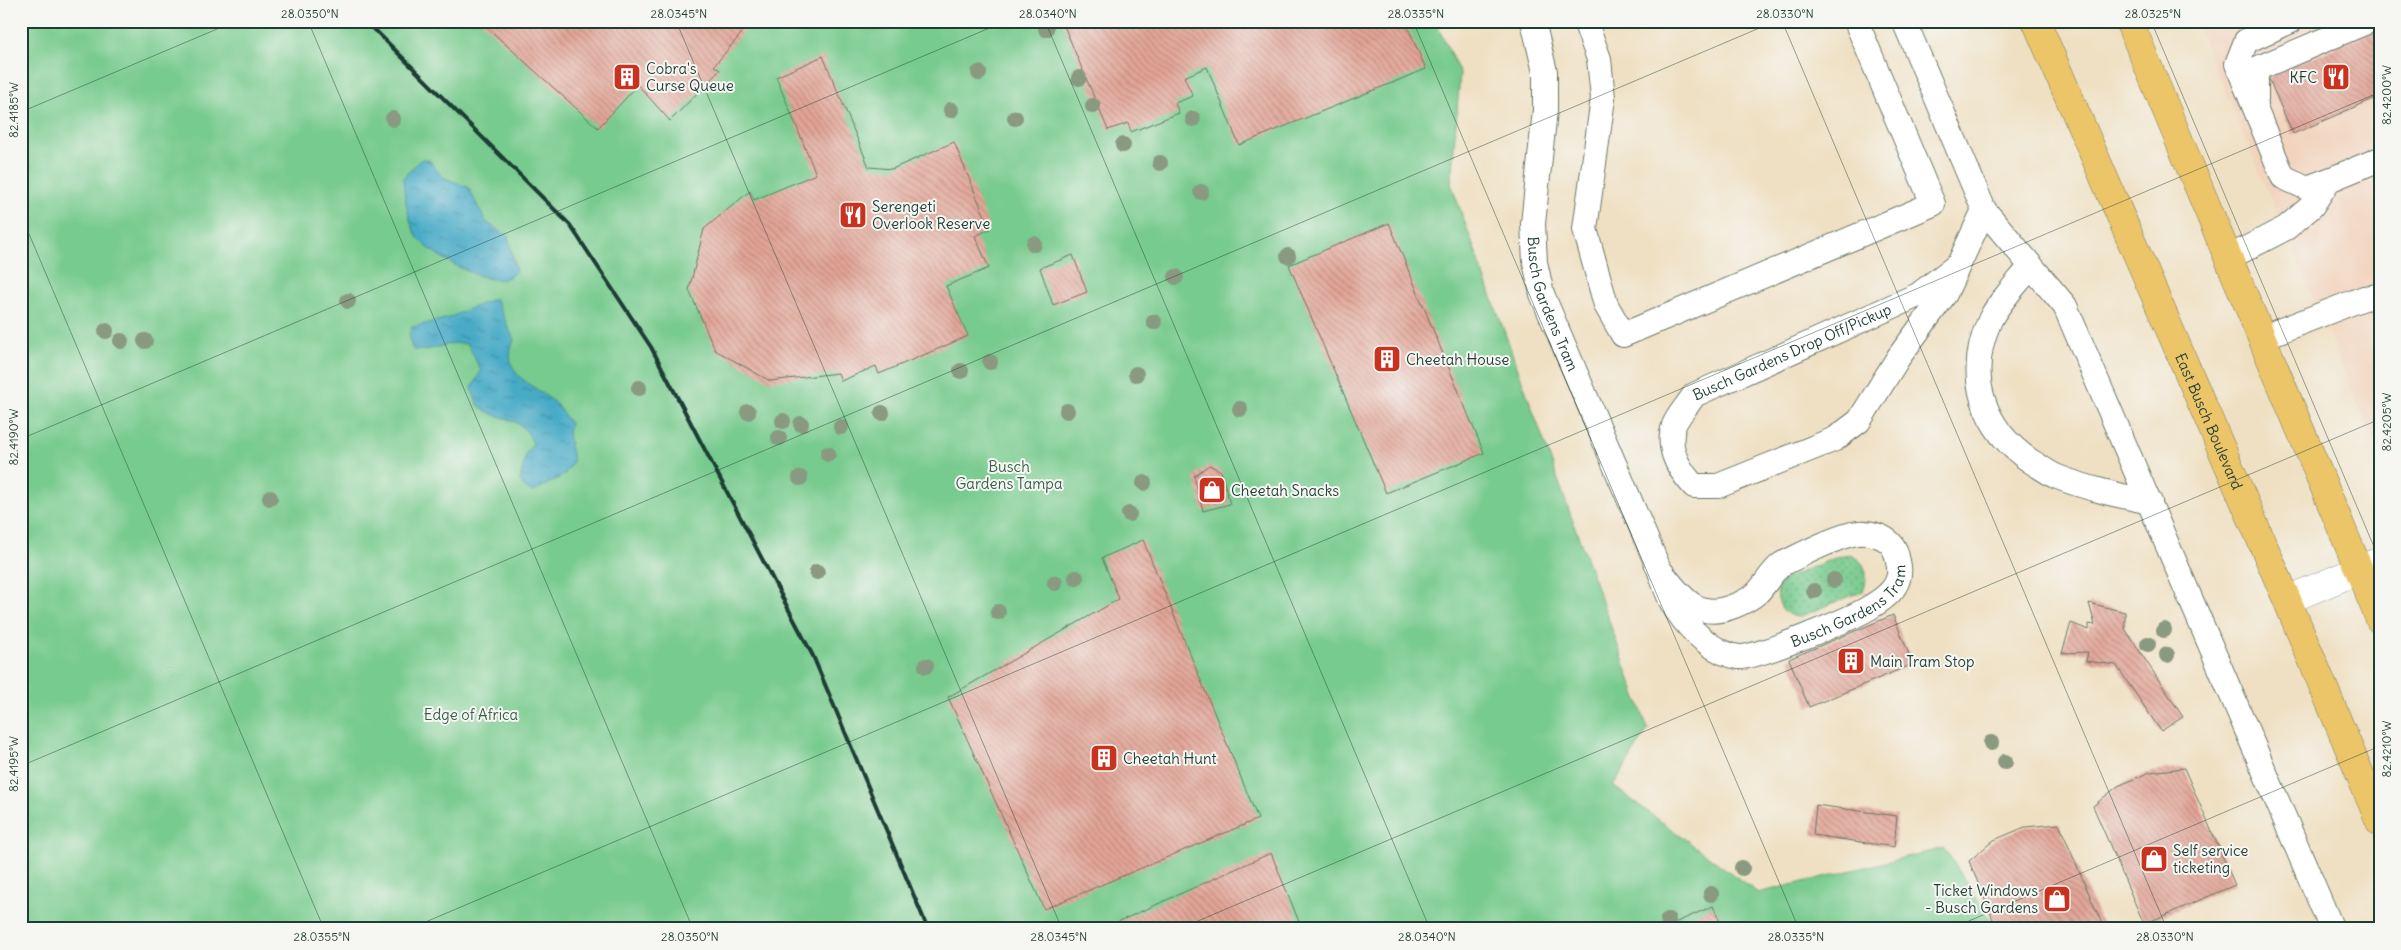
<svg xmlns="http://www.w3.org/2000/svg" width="2401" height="950" font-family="Delius,sans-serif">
	<defs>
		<pattern id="grass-dots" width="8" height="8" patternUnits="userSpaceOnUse" patternTransform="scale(1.25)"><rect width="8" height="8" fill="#78cb8e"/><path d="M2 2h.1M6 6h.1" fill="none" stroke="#62a675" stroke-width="1.8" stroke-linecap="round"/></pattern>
		<pattern id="water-ripples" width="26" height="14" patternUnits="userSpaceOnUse" patternTransform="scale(1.25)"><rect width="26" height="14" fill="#46aac6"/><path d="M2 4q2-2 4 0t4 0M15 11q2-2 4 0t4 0" fill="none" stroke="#3a8ca2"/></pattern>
		<pattern id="building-back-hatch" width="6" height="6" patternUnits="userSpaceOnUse" patternTransform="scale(1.25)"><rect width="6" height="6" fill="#e3a597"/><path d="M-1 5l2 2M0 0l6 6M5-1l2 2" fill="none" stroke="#b7887c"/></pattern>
	</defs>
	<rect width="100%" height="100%" fill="#f6f6f2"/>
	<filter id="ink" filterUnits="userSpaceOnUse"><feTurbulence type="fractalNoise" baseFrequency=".02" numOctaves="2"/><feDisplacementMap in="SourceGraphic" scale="10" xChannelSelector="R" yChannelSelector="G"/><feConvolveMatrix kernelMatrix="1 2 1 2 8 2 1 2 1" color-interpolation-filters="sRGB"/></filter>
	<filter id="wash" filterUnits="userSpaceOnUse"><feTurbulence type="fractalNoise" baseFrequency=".0096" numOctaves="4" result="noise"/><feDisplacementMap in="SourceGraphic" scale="20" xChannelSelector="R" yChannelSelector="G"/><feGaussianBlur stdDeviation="1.12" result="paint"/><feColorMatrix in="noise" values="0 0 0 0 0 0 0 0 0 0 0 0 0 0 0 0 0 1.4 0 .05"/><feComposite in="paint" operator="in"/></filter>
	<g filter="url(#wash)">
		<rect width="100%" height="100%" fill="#efe0c3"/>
		<path fill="#f2d4be" d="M2195,21h185v434z"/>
		<path fill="url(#grass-dots)" stroke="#4c8461" d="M1850,555c17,7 19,20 13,36l-64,26c-19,0 -29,-25 -15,-38l53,-22z"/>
		<path fill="#78cb8e" stroke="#4c8461" d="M21,21h1414l25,53 -9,110 197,545 -35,57 145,107 186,-45 53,81h-1976z"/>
		<path fill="url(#water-ripples)" stroke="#32747d" d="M421,159l8,1 13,17 26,10 18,35 22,14 8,35c-2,2 -6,6 -9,7 -20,9 -77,-24 -89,-40 -10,-14 -14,-43 -15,-60z
			M495,298l19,42c-14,34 15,42 36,59 8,6 14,16 20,25l-2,8 5,30 -9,13 -31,17 -9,-5 -4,-7 6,-26 7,-10c-10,-29 -30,-22 -50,-35 -7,-4 -9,-14 -11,-21l9,-17 -13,-27c-18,-5 -36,9 -55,6 -4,-8 -5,-15 -1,-23l36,-9z"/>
		<g id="blocks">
			<path fill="url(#building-back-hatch)" d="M484,21h268l-38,45 6,4 -50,51 -32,-36 -40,43 -116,-105z
				M1062,21h343l21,48 -187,76 -32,-78 -23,10 9,19 -18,7 4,10 -48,19 -3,-9 -20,7z
				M2380,28v68l-87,38 -25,-57z
				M823,56l46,111 23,2 62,-27 36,87 -15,7 14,32 -43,18 22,50 -89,38 -3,-8 -35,15 -3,-8 -68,8 -55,-31 -26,-60 15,-61 46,-38 4,9 62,-26 -40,-97z
				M1389,223l95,230 -98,40 -97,-228z
				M1073,255l14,37 -34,13 -13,-37z
				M1209,465l12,6 9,33 -27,7 -9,-35z
				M1143,540l115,279 -214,90 -96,-212 171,-98 -17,-41z
				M2089,603l36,9v17l58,88 -22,14 -45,-66 -30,-4 2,-9 -26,1 9,-30 18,7v-6l6,1z
				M1893,615l20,49 -104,43 -20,-48z
				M2184,768l51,117 -91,39 -51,-118 25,-20 32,-14z
				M1816,805l81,11 -3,31 -81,-12z
				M2059,824l45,105h-107l-28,-68 25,-21 31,-13z
				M1271,853l31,76h-200z
				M1713,906l10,22 -62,1z"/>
		</g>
	</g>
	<g filter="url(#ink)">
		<use href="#blocks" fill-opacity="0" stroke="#687666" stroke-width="1"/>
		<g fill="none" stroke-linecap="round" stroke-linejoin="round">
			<defs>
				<g id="lane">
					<path id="s1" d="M1533,21l12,51v38l-12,114 2,38 7,32 117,275c5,13 9,30 18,42 13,19 37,43 62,46 16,2 117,-40 133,-51 10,-6 23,-16 26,-27 3,-8 0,-18 -2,-26 -5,-17 -28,-23 -44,-19 -19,4 -51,21 -70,30 -11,8 -15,19 -25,29 -7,6 -15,10 -23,13 -38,16 -54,-11 -75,-37"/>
					<path d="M1585,21l14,38 4,39 -18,131 21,76 17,30 310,-131 -77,-183"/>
					<path id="s2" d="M1904,21l80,189 -39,84 -47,64 -39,63 -24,18 -117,47h-24c-15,-16 -28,-38 -20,-61 4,-10 14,-20 20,-30l224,-100 41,-31"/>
					<path d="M2291,21l-45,20 -9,23 46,113 24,11 22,-8"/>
					<path d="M2256,99v-30l113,-48"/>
					<path d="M1984,210l81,96 267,623"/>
					<path d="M2228,258l58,-30 26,-22 17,-26 51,-21"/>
					<path d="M2031,266c-13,17 -32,35 -41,54 -25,55 -8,109 42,142 7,4 15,10 23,14 30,12 62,19 95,26"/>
					<path d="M2261,338l103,-40 16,-2"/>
				</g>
				<path id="street" d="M2287,600l93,-39"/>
				<g id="primary">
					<path id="s3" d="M2036,21l251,579 93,222"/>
					<path d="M2129,21l251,599"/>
				</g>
			</defs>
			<use href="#lane" stroke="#687666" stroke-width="26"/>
			<use href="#street" stroke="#687666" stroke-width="29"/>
			<use href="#primary" stroke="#687666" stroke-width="29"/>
			<use href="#lane" stroke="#fff" stroke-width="24"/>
			<use href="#street" stroke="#fff" stroke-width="28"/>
			<use href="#primary" stroke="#ecc569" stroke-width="28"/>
			<path stroke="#1f3d34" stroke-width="4" d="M366,21l204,204 81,122 162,309 115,273"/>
		</g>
		<g fill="#899a80">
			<circle cx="1046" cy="29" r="8"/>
			<circle cx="979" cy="73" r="8"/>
			<circle cx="1079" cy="78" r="8"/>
			<circle cx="1093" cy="106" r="8"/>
			<circle cx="951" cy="110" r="8"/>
			<circle cx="1015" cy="118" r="8"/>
			<circle cx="393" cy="119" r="8"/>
			<circle cx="1193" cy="119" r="8"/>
			<circle cx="1123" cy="145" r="8"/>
			<circle cx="1160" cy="163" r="8"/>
			<circle cx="1201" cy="192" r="8"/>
			<circle cx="1034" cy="244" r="8"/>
			<circle cx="1288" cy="256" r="8"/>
			<circle cx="1176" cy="277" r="8"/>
			<circle cx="348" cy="301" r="8"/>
			<circle cx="1154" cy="322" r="8"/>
			<circle cx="106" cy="331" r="8"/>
			<circle cx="121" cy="341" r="8"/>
			<circle cx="145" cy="341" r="8"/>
			<circle cx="990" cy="362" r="8"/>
			<circle cx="961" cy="371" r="8"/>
			<circle cx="1136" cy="374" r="8"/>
			<circle cx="639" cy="388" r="8"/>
			<circle cx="1240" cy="409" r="8"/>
			<circle cx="1067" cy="411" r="8"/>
			<circle cx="748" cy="412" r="8"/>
			<circle cx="882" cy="413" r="8"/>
			<circle cx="783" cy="421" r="8"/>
			<circle cx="801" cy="424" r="8"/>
			<circle cx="841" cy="427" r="8"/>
			<circle cx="779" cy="438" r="8"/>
			<circle cx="828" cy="454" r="8"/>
			<circle cx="800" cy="478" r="8"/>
			<circle cx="1144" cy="483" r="8"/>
			<circle cx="270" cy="498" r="8"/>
			<circle cx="1129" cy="514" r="8"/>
			<circle cx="817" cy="572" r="8"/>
			<circle cx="1076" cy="578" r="8"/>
			<circle cx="1834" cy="580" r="8"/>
			<circle cx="1055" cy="583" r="8"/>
			<circle cx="1814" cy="591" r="8"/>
			<circle cx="998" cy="612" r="8"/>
			<circle cx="2164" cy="630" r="8"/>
			<circle cx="2148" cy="644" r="8"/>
			<circle cx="2167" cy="655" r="8"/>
			<circle cx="926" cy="666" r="8"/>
			<circle cx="1991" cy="743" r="8"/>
			<circle cx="2005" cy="762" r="8"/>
			<circle cx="1742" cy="868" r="8"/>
			<circle cx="1711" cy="894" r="8"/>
			<circle cx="1668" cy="920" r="8"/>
		</g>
	</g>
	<path fill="none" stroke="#1f3d34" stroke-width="1" stroke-opacity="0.45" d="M308,21l385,908M676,21l386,908M1045,21l385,908M1413,21l386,908M1782,21l385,908M2151,21l229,540M21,112l215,-91M21,215l303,714M21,439l985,-418M21,766l1755,-745M409,929l1971,-837M1179,929l1201,-510M1950,929l430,-183"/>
	<defs>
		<symbol id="building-square" viewBox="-11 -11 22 22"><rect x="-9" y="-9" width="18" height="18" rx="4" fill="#c8321e" stroke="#f6f6f2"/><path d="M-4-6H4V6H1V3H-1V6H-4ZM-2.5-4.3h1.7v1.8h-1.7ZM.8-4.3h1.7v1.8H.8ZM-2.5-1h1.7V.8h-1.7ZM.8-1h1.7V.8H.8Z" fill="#fff"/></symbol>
		<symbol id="restaurant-square" viewBox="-11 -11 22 22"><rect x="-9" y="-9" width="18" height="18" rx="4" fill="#c8321e" stroke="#f6f6f2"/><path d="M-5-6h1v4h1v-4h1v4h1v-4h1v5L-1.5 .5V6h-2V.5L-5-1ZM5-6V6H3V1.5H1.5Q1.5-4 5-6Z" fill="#fff"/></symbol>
		<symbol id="shop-square" viewBox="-11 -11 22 22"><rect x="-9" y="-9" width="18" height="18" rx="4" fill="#c8321e" stroke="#f6f6f2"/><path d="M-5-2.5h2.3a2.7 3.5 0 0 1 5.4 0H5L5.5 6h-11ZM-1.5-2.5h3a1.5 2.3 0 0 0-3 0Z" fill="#fff"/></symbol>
	</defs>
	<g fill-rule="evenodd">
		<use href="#building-square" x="611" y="61" width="32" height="32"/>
		<use href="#restaurant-square" x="2320" y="61" width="32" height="32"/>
		<use href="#restaurant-square" x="837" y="199" width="32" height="32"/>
		<use href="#building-square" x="1371" y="343" width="32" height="32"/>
		<use href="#shop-square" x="1196" y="474" width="32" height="32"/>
		<use href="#building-square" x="1835" y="645" width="32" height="32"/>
		<use href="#building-square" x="1088" y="742" width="32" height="32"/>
		<use href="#shop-square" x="2138" y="843" width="32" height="32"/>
		<use href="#shop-square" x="2041" y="883" width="32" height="32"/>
	</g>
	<g text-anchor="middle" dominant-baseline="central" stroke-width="4" stroke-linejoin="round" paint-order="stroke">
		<g font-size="15" fill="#1f3d34" stroke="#f6f6f2" text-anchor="start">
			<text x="646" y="68">Cobra's<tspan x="646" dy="17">Curse Queue</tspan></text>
			<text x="2317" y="77" text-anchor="end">KFC</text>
			<text x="872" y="206">Serengeti<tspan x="872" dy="17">Overlook Reserve</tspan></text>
			<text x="1406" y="359">Cheetah House</text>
			<text x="1231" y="490">Cheetah Snacks</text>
			<text x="1870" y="661">Main Tram Stop</text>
			<text x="1123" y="758">Cheetah Hunt</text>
			<text x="2173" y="850">Self service<tspan x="2173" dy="17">ticketing</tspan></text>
			<text x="2038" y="890" text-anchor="end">Ticket Windows<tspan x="2038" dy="17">- Busch Gardens</tspan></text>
		</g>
		<g font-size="15" fill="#1f3d34" stroke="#f6f6f2">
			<text stroke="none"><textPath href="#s1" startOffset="288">Busch Gardens Tram</textPath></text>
			<text stroke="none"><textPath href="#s2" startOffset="842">Busch Gardens Drop Off/Pickup</textPath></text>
			<text stroke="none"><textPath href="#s3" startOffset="436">East Busch Boulevard</textPath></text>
			<text stroke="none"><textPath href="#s1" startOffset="825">Busch Gardens Tram</textPath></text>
		</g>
		<g font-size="15" fill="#35604a" stroke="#f6f6f2">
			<text x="1009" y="466">Busch<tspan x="1009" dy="17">Gardens Tampa</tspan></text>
			<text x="471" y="714">Edge of Africa</text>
		</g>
	</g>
	<rect width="2401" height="950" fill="none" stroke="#f6f6f2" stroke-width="55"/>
	<rect x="28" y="28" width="2346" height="894" fill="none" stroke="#1f3d34" stroke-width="2"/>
	<g font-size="12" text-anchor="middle" fill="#1f3d34">
		<text x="310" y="18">28.0350°N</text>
		<text x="679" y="18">28.0345°N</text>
		<text x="1048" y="18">28.0340°N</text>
		<text x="1416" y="18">28.0335°N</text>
		<text x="1785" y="18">28.0330°N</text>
		<text x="2153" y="18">28.0325°N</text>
		<text transform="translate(2387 95) rotate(-90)" y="4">82.4200°W</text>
		<text transform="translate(14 110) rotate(-90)" y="4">82.4185°W</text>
		<text transform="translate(2387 422) rotate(-90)" y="4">82.4205°W</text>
		<text transform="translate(14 437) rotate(-90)" y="4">82.4190°W</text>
		<text transform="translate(2387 749) rotate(-90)" y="4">82.4210°W</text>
		<text transform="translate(14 764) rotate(-90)" y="4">82.4195°W</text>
		<text x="322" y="941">28.0355°N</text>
		<text x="690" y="941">28.0350°N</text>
		<text x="1059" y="941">28.0345°N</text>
		<text x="1427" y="941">28.0340°N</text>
		<text x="1796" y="941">28.0335°N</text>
		<text x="2165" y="941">28.0330°N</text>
	</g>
</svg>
